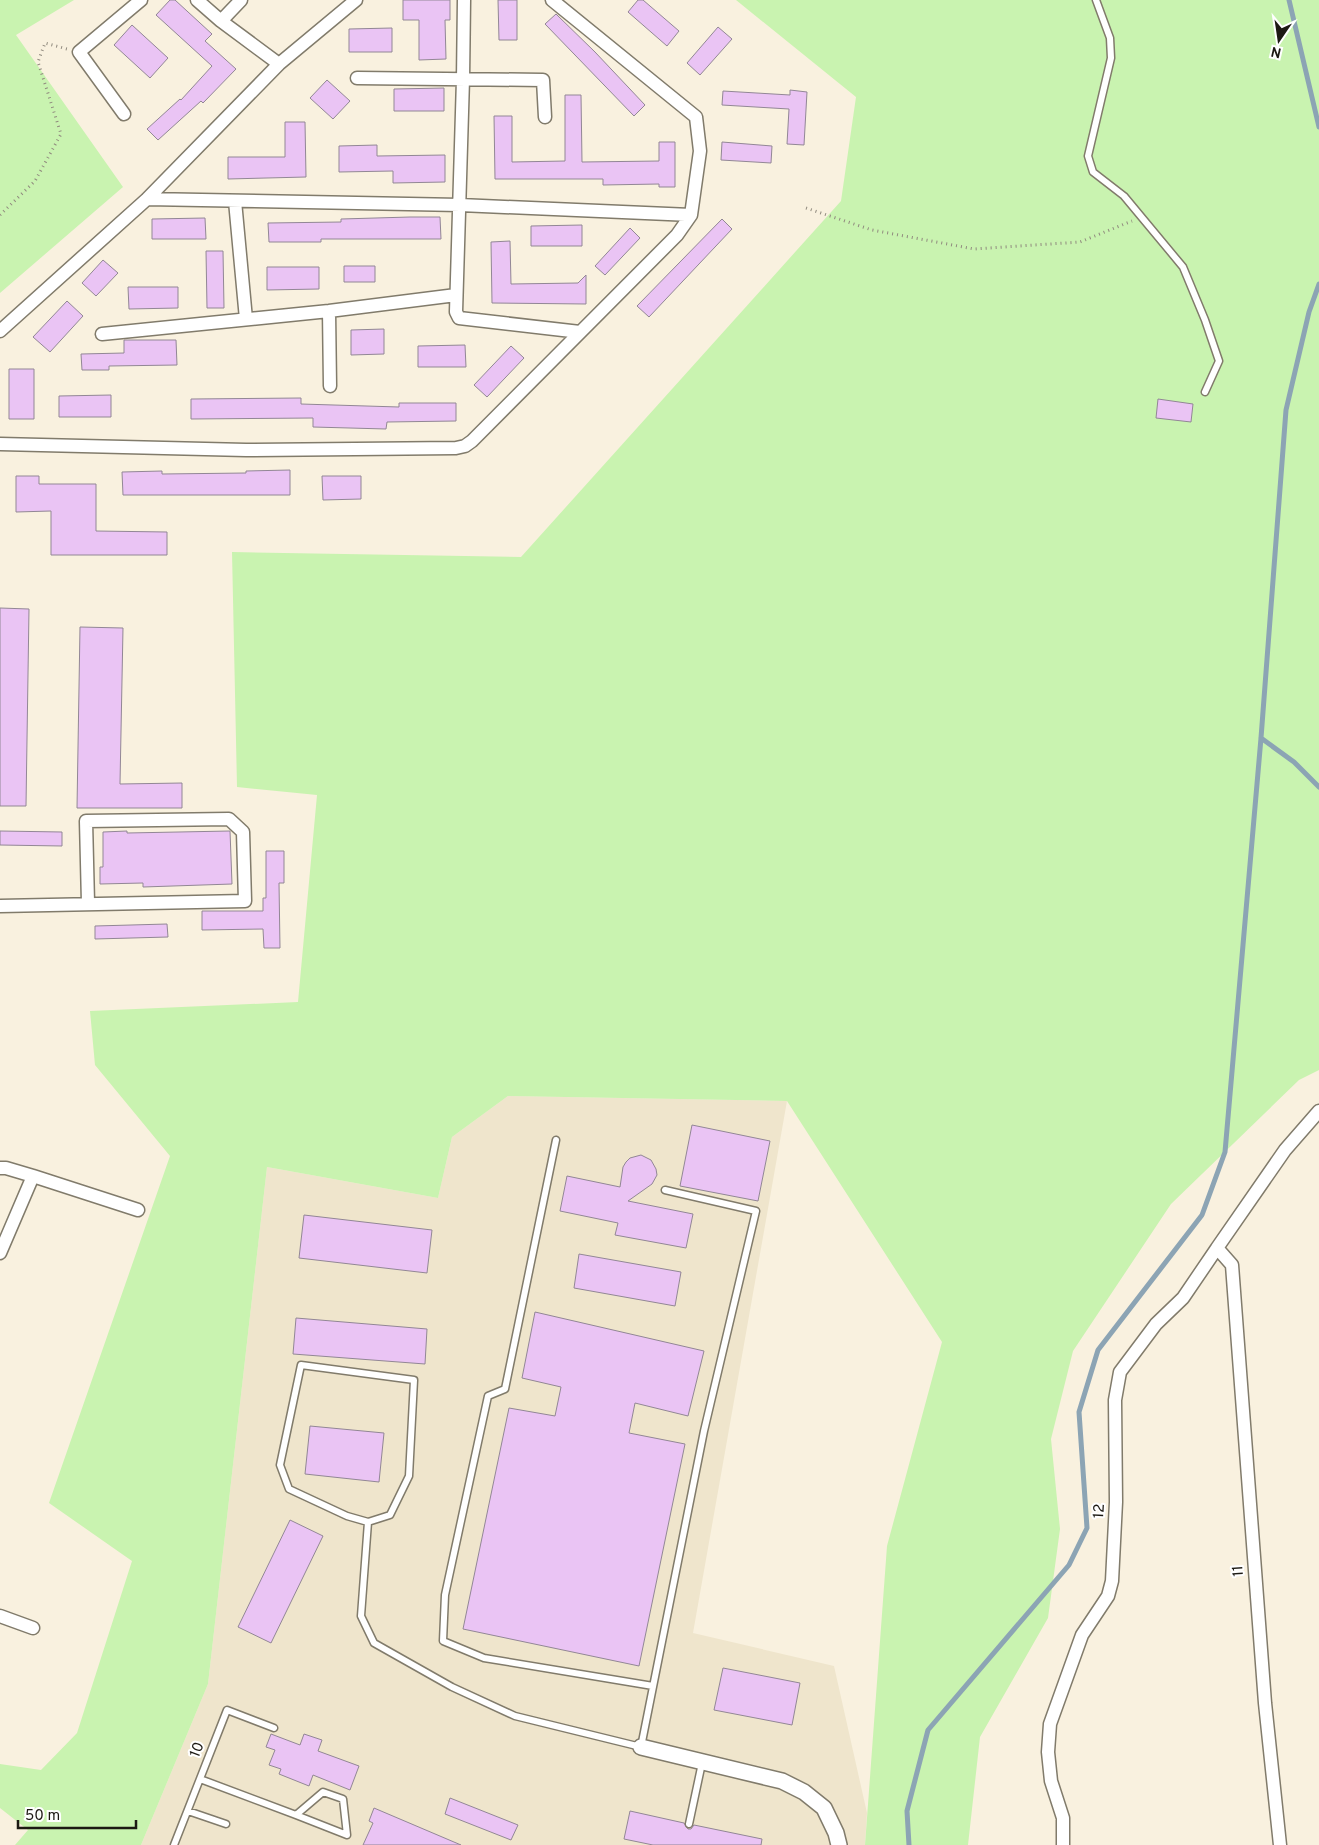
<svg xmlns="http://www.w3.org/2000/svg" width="1319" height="1845" font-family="Overpass,sans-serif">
	<rect width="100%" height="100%" fill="#f9f1df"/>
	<path fill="#efe5cc" d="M508,1096l279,5 -94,532 141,33 33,147 -2,32h-724l67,-161 59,-517 171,31 14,-61z"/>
	<path fill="#c9f3b0" d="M0,0h74l-58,35 107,152 -123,106z
		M736,0h583v1070l-20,10 -128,124 -98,147 -22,88 9,90 -12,89 -68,119 -12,108h-103l22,-299 55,-204 -155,-241 -279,-5 -56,41 -14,61 -171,-31 -59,517 -67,161h-126l13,-15 -28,-22v-44l41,6 36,-37 55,-172 -83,-58 121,-347 -75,-91 -5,-54 208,-9 19,-207 -80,-8 -5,-235 289,5 320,-356 15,-104z"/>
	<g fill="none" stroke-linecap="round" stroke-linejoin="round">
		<path stroke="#8ca4b4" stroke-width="5" d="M1289,0l30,127
			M1261,738l33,24 25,25
			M909,1845l-2,-34 21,-81 141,-165 18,-37 -8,-116 19,-62 104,-135 23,-63 36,-414 25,-328 23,-98 10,-28"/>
	</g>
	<path fill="#eac4f4" stroke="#928795" d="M170,0h5l37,34 -7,7 31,28 -33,34 -2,-2 -43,39 -11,-11 33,-30 1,1 31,-34 -56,-51z
		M403,0h47v20h-5l1,39 -27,1v-40h-16z
		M498,0h19v40h-18z
		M638,0h5l36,31 -12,15 -39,-34z
		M556,14l39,38 50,53 -11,11 -89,-92z
		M132,25l36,33 -18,20 -36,-33z
		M718,27l14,12 -32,36 -13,-12z
		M392,28v24h-43v-23z
		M327,80l23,21 -17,18 -23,-21z
		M444,88v23h-50v-22z
		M790,90l17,2 -3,53 -17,-1 2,-35 -67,-4 1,-14 67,4z
		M565,95h16l1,67 77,-1v-19h16v45h-16v-3l-56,1v-6h-108l-1,-63h18v46l53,-1z
		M285,122h20l1,55 -78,2v-22h57z
		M722,142l50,4 -1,17 -50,-3z
		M377,145v11l68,-1v27l-52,1v-12l-54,1v-26z
		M410,217h30l1,22h-120v3h-52l-1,-19 73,-1v-3z
		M205,218l1,21h-54v-20z
		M722,219l10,10 -83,88 -12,-11z
		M582,225v21h-51v-20z
		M630,228l10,10 -35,37 -10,-9z
		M510,241l1,43 67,-1 8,-8v29l-94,-1 -1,-61z
		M206,251h17l1,57h-17z
		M103,260l15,13 -22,23 -14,-13z
		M344,266h31v16h-31z
		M267,267h52v22l-52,1z
		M128,287h50v21l-49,1z
		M67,301l16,15 -33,36 -17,-15z
		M384,329v25l-33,1v-25z
		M124,340h52l1,25 -68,1v4h-27l-1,-16 43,-1z
		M465,345l1,22h-48v-21z
		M511,346l13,12 -37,39 -13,-12z
		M9,369h25v50h-25z
		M111,395v22h-52v-21z
		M301,398v6l98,3v-4h57v18l-69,1 -1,7 -73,-2v-9l-122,1v-20z
		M1158,399l35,5 -2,18 -35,-4z
		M290,470v25h-167l-1,-23 40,-1v3l84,-1v-2z
		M16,476h23v8h57v47l71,1v23h-116v-44l-35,1z
		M322,476h39v23l-38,1z
		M0,608l29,1 -3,197h-26z
		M80,627l43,1 -3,156 62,-1v25h-105z
		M0,831l62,1v14l-62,-1z
		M127,831v2l103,-2 2,53 -89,3v-4l-43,1v-17h3v-35z
		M266,851h18v32h-5l1,65h-16l-1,-19 -61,1v-19h61v-13h3z
		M167,924l1,13 -73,2v-13z
		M692,1125l78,16 -12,60 -78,-15z
		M641,1155l10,5 5,9 1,6 -5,9 -24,17 65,13 -7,34 -71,-13 3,-12 -58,-12 7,-35 53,11 3,-20 3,-5 4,-4z
		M304,1215l128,15 -5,43 -128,-15z
		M579,1254l102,18 -6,34 -101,-18z
		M535,1312l169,39 -16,65 -53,-13 -6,30 56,11 -46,222 -176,-37 46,-221 46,8 6,-29 -39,-9z
		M296,1318l131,11 -2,35 -132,-10z
		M310,1426l74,7 -5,49 -74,-8z
		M290,1520l33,16 -52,107 -33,-16z
		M723,1668l77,15 -8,42 -78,-15z
		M271,1734l29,11 4,-11 18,6 -4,11 41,15 -9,24 -37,-15 -4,11 -30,-12 2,-5 -12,-4 6,-15 -9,-3z
		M450,1798l68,27 -7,15 -66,-26z
		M374,1808l87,37h-98l10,-22 -4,-2z
		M630,1811l54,12 4,6h3l3,-4 68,14 -1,6h-108l-29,-6z"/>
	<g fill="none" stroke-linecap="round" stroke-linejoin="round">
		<defs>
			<path id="service" d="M1096,0l14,38 1,20 -23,98 5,16 31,24 59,71 22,53 14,41 -14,31
				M556,1140l-51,249 -17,7 -43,199 -2,46 41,17 169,28
				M301,1365l113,15 -5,96 -19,39 -22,7 -21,-6 -58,-27 -9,-24z
				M368,1522l-7,94 13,27 78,44 63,29 126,31 63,-316 52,-220 -91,-21
				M200,1779l96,36 27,-23 20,7 4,36 -51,-20
				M188,1811l38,13
				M689,1824l13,-61
				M174,1845l53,-135 47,18"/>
			<path id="minor" d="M197,0l24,21 58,43
				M464,0l-1,79 -7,233 3,6 121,14
				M221,21l20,-21
				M357,78l186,2 2,37
				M124,114l-45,-62 62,-52
				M147,199l313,6 231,10
				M235,201l11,118
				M329,311l1,75
				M0,331l147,-132 132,-135 77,-64
				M102,334l227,-23 127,-16
				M0,444l246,6 210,-2 9,-2 7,-5 205,-206 14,-20 9,-64 -4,-34 -144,-117
				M0,906l245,-5 -2,-69 -14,-13 -143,2 2,82
				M0,1168h6l27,8 105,34
				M1217,1248l68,-98 34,-39
				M0,1253l33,-77
				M0,1616l33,12
				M1063,1845v-27l-12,-37 -3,-29 2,-28 32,-89 26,-39 4,-15 4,-79 -1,-102 5,-28 36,-48 27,-26 34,-50 15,17 33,438 15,142"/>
			<path id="tertiary" d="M641,1747l141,34 22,11 20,16 12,25 3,12"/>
		</defs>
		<use href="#service" stroke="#817b6b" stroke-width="9"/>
		<use href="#minor" stroke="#817b6b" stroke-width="15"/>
		<use href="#tertiary" stroke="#817b6b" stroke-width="18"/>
		<path stroke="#908a7e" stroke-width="3" stroke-dasharray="1 4" stroke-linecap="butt" d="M806,208l66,22 102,19 106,-7 52,-21
			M0,215l35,-34 26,-47 -23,-72 7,-19 22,6"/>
		<use href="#service" stroke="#fff" stroke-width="6"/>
		<use href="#minor" stroke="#fff" stroke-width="12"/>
		<use href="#tertiary" stroke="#fff" stroke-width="15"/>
	</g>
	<g text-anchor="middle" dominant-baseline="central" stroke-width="4" stroke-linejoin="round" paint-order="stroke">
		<g font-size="15" fill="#1c1913" stroke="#fff">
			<text transform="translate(1100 1511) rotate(-87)">12</text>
			<text transform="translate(1239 1571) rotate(-94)">11</text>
			<text transform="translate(198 1750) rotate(-69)">10</text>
		</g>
	</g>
	<g transform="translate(1279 40) rotate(193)" stroke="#ffffff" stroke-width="4" paint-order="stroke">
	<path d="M0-4L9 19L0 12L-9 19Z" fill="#1c1913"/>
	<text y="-8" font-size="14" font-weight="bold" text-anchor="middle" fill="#1c1913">N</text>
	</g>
	<path d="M18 1820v8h118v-8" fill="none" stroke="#1c1913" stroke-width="2.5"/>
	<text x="25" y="1820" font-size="15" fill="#1c1913" stroke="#ffffff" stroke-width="4" paint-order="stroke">50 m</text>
</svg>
